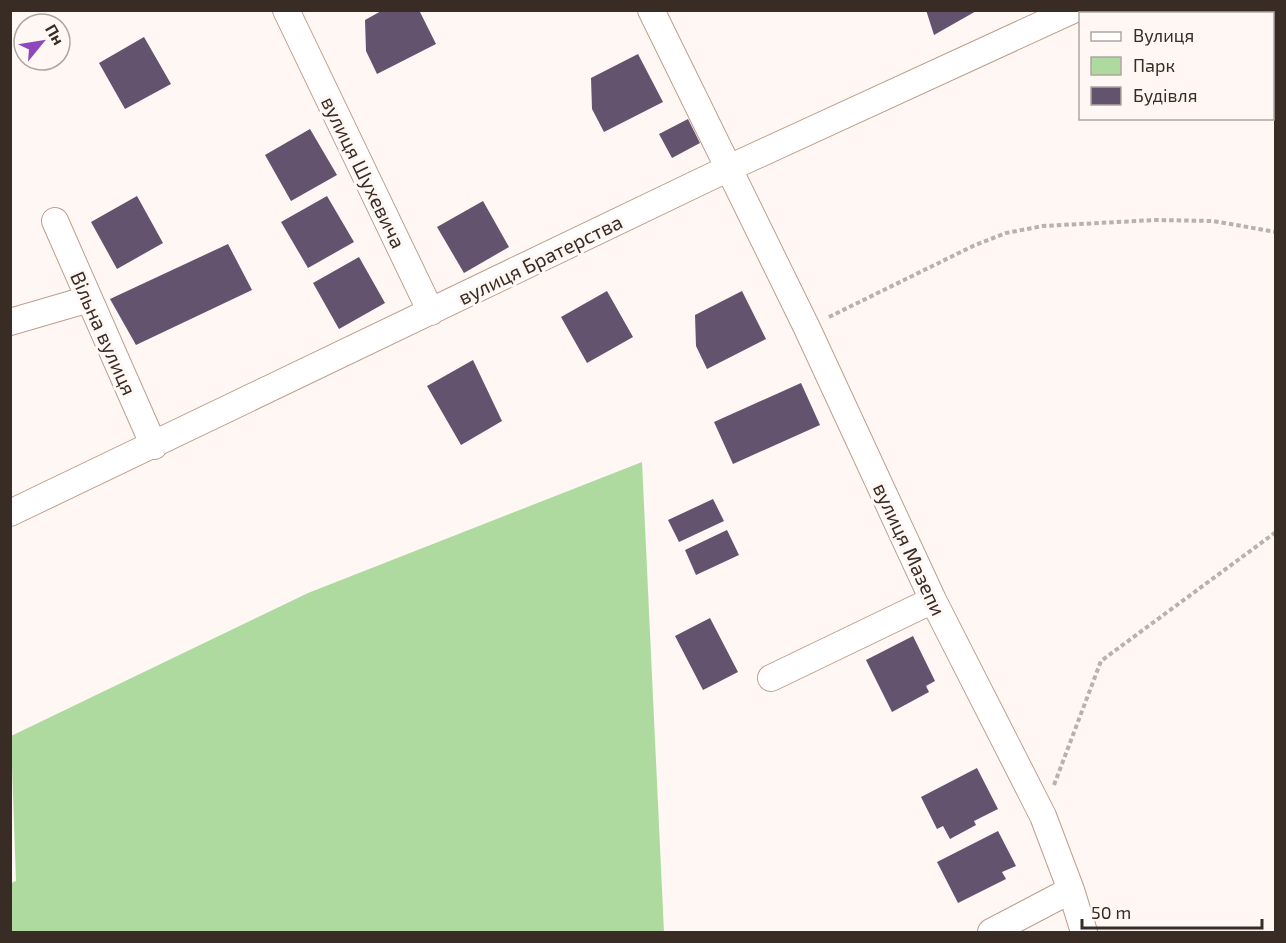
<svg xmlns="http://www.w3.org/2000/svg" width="1286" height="943" font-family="'Exo 2',sans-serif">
	<rect width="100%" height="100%" fill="#fef7f3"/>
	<path fill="#aedaa0" d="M642,462l22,470h-653v-49l5,-2 -5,-145 297,-143z"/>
	<path fill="#64536e" d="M383,10h36l17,34 -59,30 -11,-23 -1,-31z
		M926,10h52l-44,25z
		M144,37l27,47 -46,25 -26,-46z
		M638,54l25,48 -59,30 -12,-23 -1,-31z
		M688,119l12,24 -28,15 -13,-24z
		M310,129l27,46 -46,26 -26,-46z
		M137,196l26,47 -46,26 -26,-47z
		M327,196l27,46 -46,26 -27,-46z
		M483,201l26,46 -45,26 -27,-46z
		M228,244l24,46 -116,55 -26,-46z
		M359,257l26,46 -46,26 -26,-46z
		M607,291l26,46 -46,26 -26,-46z
		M742,291l24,48 -59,30 -11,-23 -1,-31z
		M473,360l29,61 -41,24 -34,-59z
		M801,383l19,42 -87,39 -19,-42z
		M713,499l11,22 -45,21 -11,-22z
		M727,530l12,25 -43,20 -11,-25z
		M710,618l28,54 -35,18 -28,-54z
		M913,636l22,45 -9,5 3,6 -37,20 -26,-52z
		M977,768l21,41 -24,12 2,4 -26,14 -7,-13 -6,3 -16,-32z
		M998,831l18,35 -14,6 4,7 -48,24 -21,-41z"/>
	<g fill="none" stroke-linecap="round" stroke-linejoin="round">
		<defs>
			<path id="minor" d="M286,10l145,302
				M651,10l156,318 126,272 110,216 28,74 13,42
				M55,221l99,225
				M10,322l79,-23
				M10,513l719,-345 344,-158
				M771,678l162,-78
				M991,932l80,-42"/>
		</defs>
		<use href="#minor" stroke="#bf9e8c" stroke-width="28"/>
		<path stroke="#bab1ac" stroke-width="4" stroke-dasharray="4.5 3" stroke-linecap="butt" d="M829,317l144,-71 33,-13 37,-7 112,-6 58,1 63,11
			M1054,785l47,-124 175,-129"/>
		<use href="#minor" stroke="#fff" stroke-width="26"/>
	</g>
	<g text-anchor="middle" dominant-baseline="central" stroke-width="6" stroke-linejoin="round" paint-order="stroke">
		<g font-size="20" fill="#392c25" stroke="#fef7f3">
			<text transform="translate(364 172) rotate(64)">вулиця Шухевича</text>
			<text transform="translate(540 259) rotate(-26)">вулиця Братерства</text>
			<text transform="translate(104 333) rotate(66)">Вільна вулиця</text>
			<text transform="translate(910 549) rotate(65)">вулиця Мазепи</text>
		</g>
	</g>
	<rect width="1286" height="943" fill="none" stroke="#392c25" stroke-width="24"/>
	<rect x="1079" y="12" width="195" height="108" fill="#fef7f3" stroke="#afa6a1" stroke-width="1.5"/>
	<rect x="1091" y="32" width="30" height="9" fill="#ffffff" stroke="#afa6a1" stroke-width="1.5"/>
	<text x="1133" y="42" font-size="18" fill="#392c25">Вулиця</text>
	<rect x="1091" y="57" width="30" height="18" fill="#aedaa0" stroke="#afa6a1" stroke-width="1.5"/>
	<text x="1133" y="72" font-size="18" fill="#392c25">Парк</text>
	<rect x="1091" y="87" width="30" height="18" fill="#64536e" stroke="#afa6a1" stroke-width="1.5"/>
	<text x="1133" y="102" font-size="18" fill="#392c25">Будівля</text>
	<g transform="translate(42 42) rotate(60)"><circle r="28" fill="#fef7f3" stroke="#afa6a1" stroke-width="1.5"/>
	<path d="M0-4.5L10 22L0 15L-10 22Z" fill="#8f48bc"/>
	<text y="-9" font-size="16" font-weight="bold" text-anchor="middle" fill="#392c25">Пн</text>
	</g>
	<path d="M1082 919v9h180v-9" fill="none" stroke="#392c25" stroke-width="3"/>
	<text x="1091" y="919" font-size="18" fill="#392c25" stroke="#fef7f3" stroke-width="4.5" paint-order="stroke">50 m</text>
</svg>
